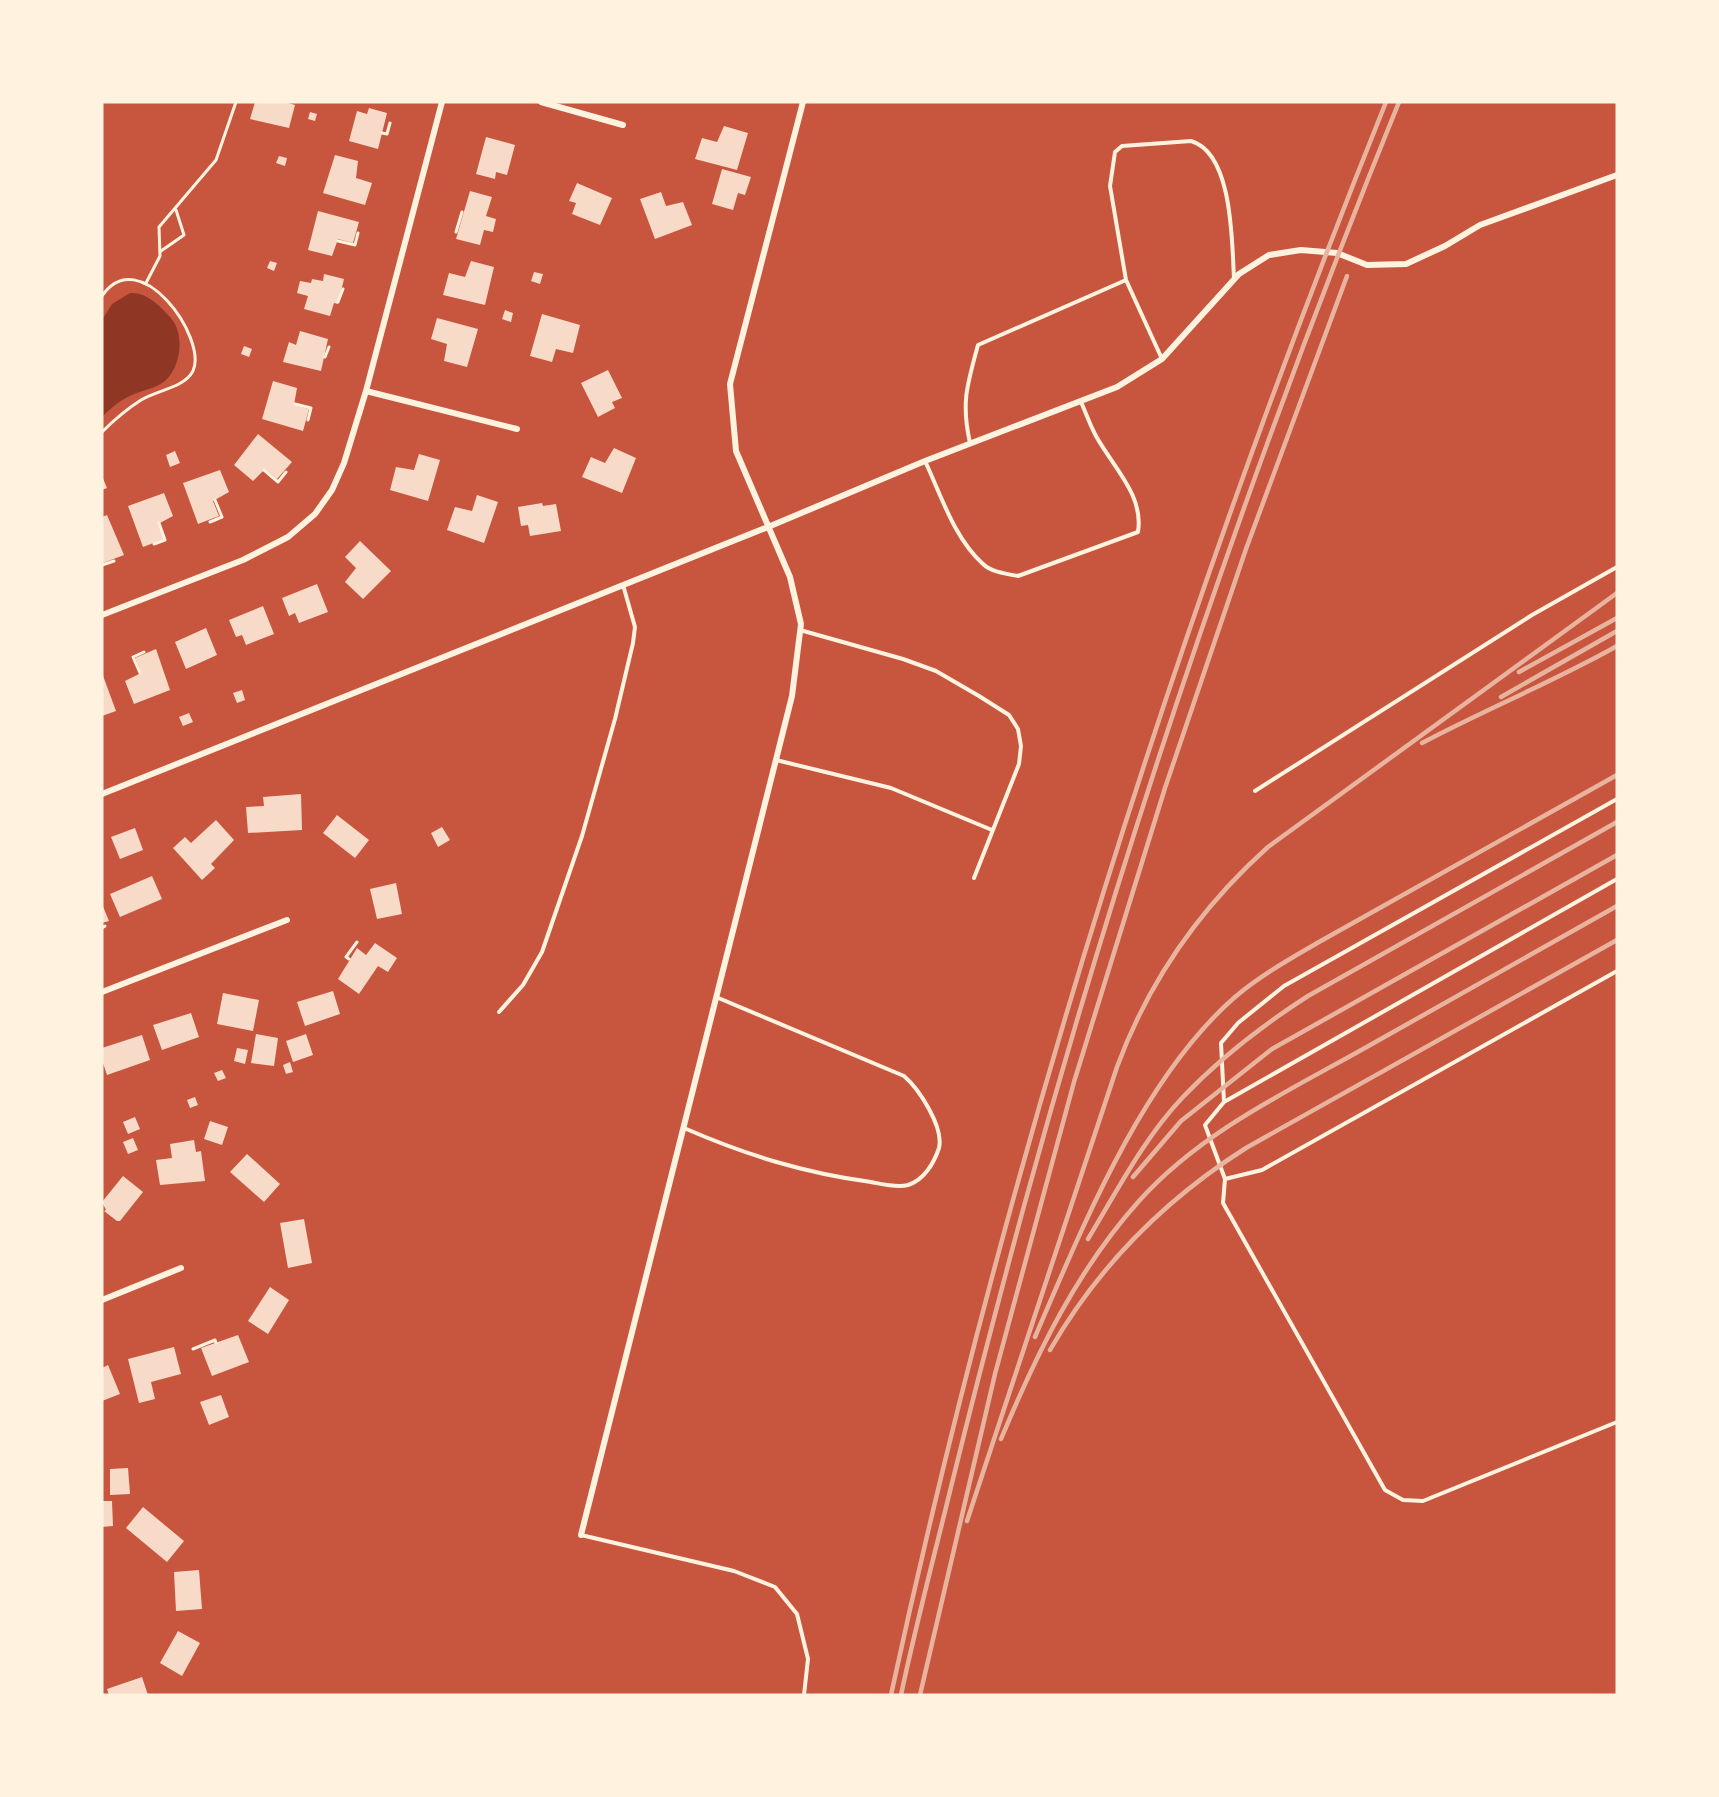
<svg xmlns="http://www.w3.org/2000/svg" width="1719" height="1797" font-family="'Archivo Narrow',sans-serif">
	<rect width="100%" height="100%" fill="#c8553d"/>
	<path fill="#8f3625" d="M130,293c16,-1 29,12 39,23 16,15 13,49 -3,64 -8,8 -24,10 -34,15 -12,5 -21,13 -30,22v-97l10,-16z"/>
	<path fill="#f7dbc8" d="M255,102h30l10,3 -6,23 -39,-9z
		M369,108l18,5 -9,36 -29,-8 8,-30 10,3z
		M310,112l7,2 -2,7 -7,-2z
		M724,126l24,7 -11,37 -42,-11 7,-21 15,4z
		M486,137l29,8 -8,30 -11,-3 -1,7 -19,-5z
		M335,155l23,6 -2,17 16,5 -7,22 -42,-12z
		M279,156l8,2 -2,8 -9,-3z
		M722,169l29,8 -6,18 -7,-2 -5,17 -21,-6z
		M577,183l35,15 -12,27 -28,-11 4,-11 -7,-2z
		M470,191l22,6 -6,19 10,3 -3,13 -9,-2 -4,15 -24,-6z
		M661,192l5,14 17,-4 9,23 -37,14 -15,-40z
		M318,211l41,11 -6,21 -15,-4 -6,17 -24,-6z
		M270,261l7,2 -3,8 -7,-3z
		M471,261l23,6 -9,38 -42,-10 6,-22 16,4z
		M534,272l9,2 -3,10 -9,-3z
		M324,274l20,5 -6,25 -4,-1 -4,13 -26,-7 4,-13 -11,-3 3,-12 11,2 1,-4 11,2z
		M505,310l8,3 -2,9 -9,-3z
		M542,314l38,11 -7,28 -17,-4 -4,13 -22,-6z
		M437,318l41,11 -11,38 -23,-6 3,-17 -16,-5z
		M300,331l28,8 -7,32 -38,-9 6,-20 7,3z
		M244,346l8,3 -3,8 -8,-3z
		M608,370l14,28 -10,4 3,6 -17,9 -17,-34z
		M273,381l24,7 -3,17 15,4 -6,22 -41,-12z
		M258,434l34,28 -15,17 -12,-10 -12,12 -19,-16z
		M614,448l22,10 -14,35 -40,-16 9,-20 14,6z
		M175,451l5,12 -10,4 -4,-12z
		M419,454l21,6 -12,41 -38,-11 6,-23 18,3z
		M220,470l9,22 -16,9 6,15 -21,8 -15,-41z
		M102,476l5,12 -5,2z
		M164,493l9,23 -15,8 6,15 -21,8 -15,-41z
		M477,495l21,7 -14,41 -37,-13 8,-23 17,4z
		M542,503l1,3 13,-2 5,27 -31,5 -2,-11 -7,1 -3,-19z
		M107,515l17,40 -21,8 -1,-46z
		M360,541l31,30 -28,28 -18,-17 11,-14 -11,-11z
		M317,584l11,28 -29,11 -4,-10 -6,3 -7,-18z
		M263,606l11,28 -28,11 -4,-10 -6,2 -7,-17z
		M206,628l11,27 -31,14 -11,-27z
		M156,649l14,41 -36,14 -9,-23 16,-8 -6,-15z
		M102,673l14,38 -14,5z
		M242,690l3,10 -8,3 -4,-10z
		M189,713l4,9 -10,4 -4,-9z
		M301,794l1,36 -54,3 -2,-26 18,-1 -1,-9z
		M337,815l32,25 -14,18 -32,-25z
		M216,820l18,20 -23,24 4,4 -13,12 -29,-32 12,-11 6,6z
		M442,827l8,13 -12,7 -7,-14z
		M135,828l8,22 -23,9 -9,-22z
		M152,876l10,23 -42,18 -10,-23z
		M396,883l6,31 -25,5 -7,-30z
		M102,904l7,17 -7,2z
		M375,943l22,15 -9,14 -10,-6 -19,28 -21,-15 19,-31 9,7z
		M333,991l7,23 -35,12 -8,-24z
		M223,993l36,7 -6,31 -36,-7z
		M191,1013l8,24 -37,13 -9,-25z
		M256,1034l22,4 -4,28 -23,-3z
		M306,1034l7,21 -20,7 -7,-21z
		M142,1035l8,25 -43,15 -5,-15v-12z
		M237,1048l11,2 -3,14 -11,-3z
		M290,1062l3,10 -7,2 -3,-9z
		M222,1070l4,8 -8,3 -4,-8z
		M195,1097l3,8 -8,3 -3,-8z
		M135,1117l5,12 -12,5 -5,-12z
		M210,1121l18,6 -6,18 -18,-6z
		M133,1138l5,12 -10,4 -5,-12z
		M194,1140l2,12 5,-1 4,30 -45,4 -4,-25 16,-2 -2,-14z
		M247,1154l33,30 -16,18 -34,-30z
		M123,1176l20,16 -23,29h-3l-13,-10 2,-1 -4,-8z
		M304,1219l8,44 -24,5 -8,-45z
		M270,1287l19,13 -21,34 -20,-13z
		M238,1335l11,27 -37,14 -11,-28z
		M174,1347l7,27 -30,8 4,17 -16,4 -11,-44z
		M108,1365l12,29 -18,7v-33z
		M221,1395l8,22 -20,8 -9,-23z
		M128,1468l2,26 -20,1v-26z
		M102,1501h10l1,25 -11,1z
		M143,1507l41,34 -17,21 -41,-34z
		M199,1570l3,39 -26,2 -2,-39z
		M178,1631l22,12 -18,33 -22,-13z
		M142,1677l6,18h-39l-2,-6z"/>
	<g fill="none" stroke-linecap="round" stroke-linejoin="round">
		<path stroke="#fff3e0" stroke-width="3" d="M382,133l5,1 3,-11
			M456,232l6,-20
			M338,241l17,4 3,-12
			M161,251l23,-16 -8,-25
			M146,283l14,-27 -1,-29 57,-67 20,-58
			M102,296c37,-55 106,42 91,75 -9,17 -36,19 -52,29 -14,9 -27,20 -39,32
			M338,302l5,-13
			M325,357l4,-10
			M295,404l16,4 -3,12
			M264,470l14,12 8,-10
			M210,522l12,-5 -7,-17
			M154,544l11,-4 -6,-17
			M102,565l12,-4
			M140,673l-7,-16 11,-5
			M102,928l3,-2
			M349,959l-3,-2 11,-15
			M193,1349l22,-9 1,3"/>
		<path stroke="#fff3e0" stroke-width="4" d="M1162,359l-36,-79 -16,-94 5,-34 7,-6 69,-5c42,12 41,102 43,138
			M970,443c-9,-40 -3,-58 8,-98l148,-65
			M925,461c16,34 29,77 58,103 8,8 24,10 35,12l120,-44c6,-37 -25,-65 -42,-96 -6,-11 -10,-23 -15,-34
			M800,630l103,29 33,12 43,25 30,19 9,14 3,17 -2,18 -45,114
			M776,760l115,28 101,42
			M1255,791l277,-176 85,-48
			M1617,799l-333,187 -46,37 -17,20 3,59 -19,23 20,54 -2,24 162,287 18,10 20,1 194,-79
			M499,1012l24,-27 19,-33 40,-116 33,-117 18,-76 2,-16 -12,-42
			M1224,1102l393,-223
			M684,1128c62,27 120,45 187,54 11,2 26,6 37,3 16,-5 26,-22 31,-37 5,-21 -20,-59 -35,-72l-188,-79
			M1225,1179l37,-9 355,-199
			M581,1535l153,36 41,16 22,27 11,45 -4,36"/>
		<path stroke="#fff3e0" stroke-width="6" d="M541,102l82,23
			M366,391l151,38
			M102,615l141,-55 45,-23 27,-23 17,-24 12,-27 22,-72 76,-289
			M102,794l666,-267 157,-66 192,-74 45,-28 77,-85 30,-19 32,-5 36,3 30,12 39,-1 39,-18 35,-21 137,-50
			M102,992l185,-72
			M102,1300l79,-32
			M581,1535l211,-839 9,-72 -11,-47 -54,-126 -6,-67 73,-282"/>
		<path stroke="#e9b49f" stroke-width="4.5" d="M1519,672l98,-54
			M1501,697l116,-66
			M1422,743c64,-34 131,-61 195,-97
			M1133,1177l48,-56 91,-72 345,-194
			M1088,1239c29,-48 56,-101 95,-142 37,-39 80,-72 125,-101l309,-174
			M1035,1337c48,-111 107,-259 200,-340 26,-22 55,-38 84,-55l298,-167
			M1050,1350c49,-85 114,-150 196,-202l371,-208
			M1001,1439c36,-86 76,-169 138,-238 59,-66 141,-106 217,-148 87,-49 174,-98 261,-147
			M967,1521l150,-454c32,-87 82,-158 151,-220l349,-254
			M891,1695c118,-545 287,-1076 495,-1593
			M901,1695c15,-71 34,-142 51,-212 23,-93 47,-185 72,-277 103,-375 228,-743 375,-1104
			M920,1695l75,-321 79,-292 91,-294 81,-239 101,-273"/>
	</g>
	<rect width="1719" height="1797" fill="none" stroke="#fff3e0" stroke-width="207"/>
</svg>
